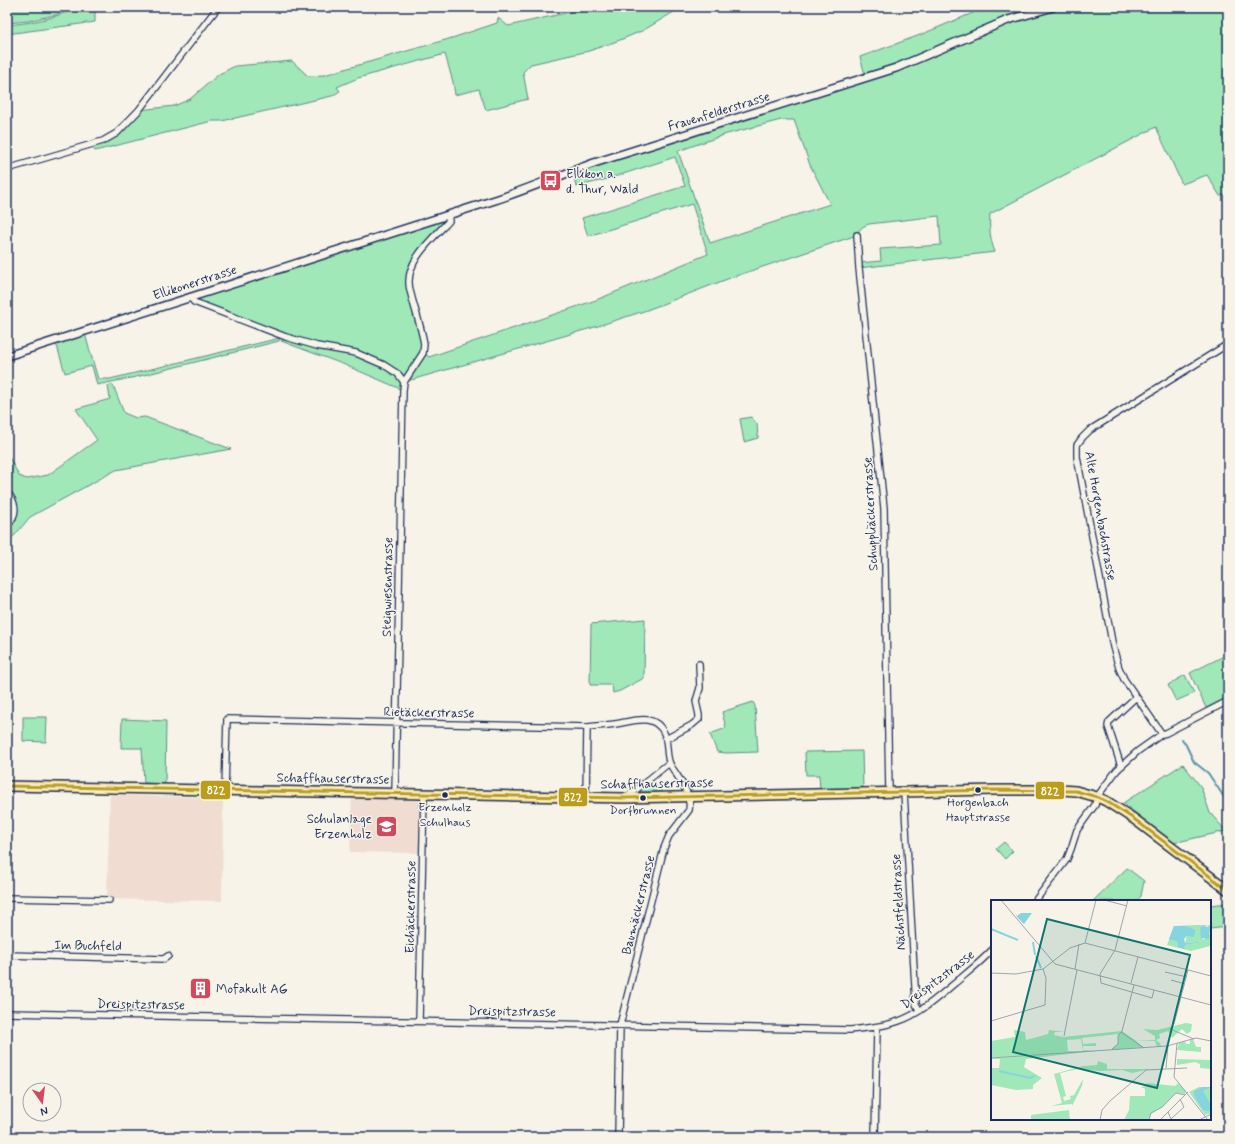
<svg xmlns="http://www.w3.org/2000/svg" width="1235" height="1144" font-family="Mynerve,sans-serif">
	<rect width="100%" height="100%" fill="#f7f3e8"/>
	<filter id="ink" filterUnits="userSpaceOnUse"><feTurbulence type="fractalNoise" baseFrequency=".025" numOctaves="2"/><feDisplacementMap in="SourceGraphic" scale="8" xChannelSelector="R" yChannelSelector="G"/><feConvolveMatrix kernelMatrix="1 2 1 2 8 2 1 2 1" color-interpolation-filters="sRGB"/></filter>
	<g filter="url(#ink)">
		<path fill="#f0dcd1" d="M110,795l113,3 -1,103 -115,-2z
			M352,797l72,4 -1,52 -73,-1z"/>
		<path fill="#a0e8b7" stroke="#5e8c8a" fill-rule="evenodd" d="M7,7h66l-18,8 -27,6 -21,2z
			M76,7h19v15l-88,12v-9c23,-2 49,-6 69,-18z
			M592,7h90l-38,23 -24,10 -31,11 -58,13 -8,8 5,27 -42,11 -7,-21 -24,6 -2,-13 -8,-28 -87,24 -21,9 3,4 -8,5 -110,25h-10l-117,30 -5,-7 27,-11 22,-23 35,-4 16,-7 29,-25 16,-8 57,-5 16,15 16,-1 128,-37 45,-15 1,-5 10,8z
			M987,7h241v186l-8,3 -13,-21 -25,9 -26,-57 -166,87c-1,14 0,25 5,38l-136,16v-5l22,-2 -1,-12 61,-4 -2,-29 -70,8c-6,2 -10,5 -12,11l-127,43 -83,32 -52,17 -191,55 -1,8 -58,-25 -64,-24 5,-4 -92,-35 -4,-5 259,-79 -24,29 -16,28 14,63v14l6,5 167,-57 112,-46 -16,-50 -104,32 -6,-18 103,-32 -10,-29 -64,21 -35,9 -3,-16 293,-93 -6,-21 60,-22zM781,120h13l16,45 20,39 -120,39 -32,-92 49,-17z
			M85,334l13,45h12l170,-41 -1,3 -143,36 -39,8 -5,-19 -27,7 -9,-30z
			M113,385l11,28 12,5 9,-1 86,32 -115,21 -86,47 -16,19 -7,5v-88l12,23 8,3 21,-4 49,-35 -21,-31 34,-10 -2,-13z
			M751,417l6,7 1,14 -14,4 -4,-23z
			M645,619l-1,59 -24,13 -7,2 -1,-8h-22l1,-61z
			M1228,654v43l-22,11 -16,-35z
			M1185,675l9,18 -18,8 -8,-16z
			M753,702l2,4 3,46 -32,1 -9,-1 -7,-18 16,-6 -4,-16z
			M23,717h24l-1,25 -23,-1z
			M122,719l44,2 -1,63 -21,-1 -2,-35h-21z
			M862,751l1,39 -43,1 -1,-16h-13l-1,-23z
			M1183,764l18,23 9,26 16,18 -53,12 -50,-40z
			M651,780l11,12h-22v-3l3,-1z
			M1004,842l9,9 -8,8 -9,-10z
			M1127,868l17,13 -3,15 -4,5h-44z
			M1228,903v24l-18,2v-24z"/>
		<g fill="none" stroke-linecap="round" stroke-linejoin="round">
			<path stroke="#5a93ab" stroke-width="2" d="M1182,739l4,6 8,17 14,11 18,27 2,6"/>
			<defs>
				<path id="minor" d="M7,169l96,-28 14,-8 22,-23 79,-103
					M857,235l2,33 25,240 5,285
					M190,297l4,5 92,35 31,9 39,7 28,12 14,9 6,8
					M7,492c10,12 11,22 0,34
					M1162,734l-38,-55 -5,-11 -6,-21 -36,-190v-12l5,-7 8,-8 138,-86
					M666,739l26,-14 7,-6v-4l-3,-14 4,-13 -1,-24
					M1121,766l-13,-40 1,-4 27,-25
					M225,790l2,-71 360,8c11,-1 23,-2 34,-4 16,-3 34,-9 43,10 5,10 1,24 7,33 8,13 21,28 18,44l-20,26 -5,12 -44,177 -2,112
					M904,792l12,212 3,6
					M395,794l8,-404 1,-8 19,-29 1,-9c-3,-19 -10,-36 -14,-54 -7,-27 22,-51 39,-69l-1,-6
					M586,798l1,-71
					M626,798l43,-35
					M7,898l102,2
					M1035,901l32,-42 4,-10 6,-19 18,-25 2,-8 5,-7 15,-20 21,-19 24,-17 4,-1 62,-32
					M7,955l157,4 4,-3
					M7,1013l843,17c17,-2 33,-3 49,-9 21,-7 39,-24 56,-38 13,-11 26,-21 37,-33
					M419,1021l5,-227
					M875,1137l2,-110"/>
				<path id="tertiary" d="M7,356l488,-156c33,-11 66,-25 99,-37l302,-95 112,-48 45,-13"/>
				<path id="primary" d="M7,786l618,12 370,-8h66l15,1 21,6 9,4 28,18 94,71"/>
			</defs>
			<use href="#minor" stroke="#1b2f5e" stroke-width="8"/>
			<use href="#tertiary" stroke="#1b2f5e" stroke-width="10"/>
			<use href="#primary" stroke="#1b2f5e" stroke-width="12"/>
			<use href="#minor" stroke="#f7f3e8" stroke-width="5.5"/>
			<use href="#tertiary" stroke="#f7f3e8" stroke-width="7"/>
			<use href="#primary" stroke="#fce080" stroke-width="9"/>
			<defs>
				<path id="bus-1" d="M7,786l618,12 370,-8 81,1 21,6 9,4 28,18 94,71"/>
			</defs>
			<use href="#bus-1" stroke="#f7f3e8" stroke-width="6"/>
			<use href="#bus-1" stroke="#bb9d1c" stroke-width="3"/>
		</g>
	</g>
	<defs>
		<symbol id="bus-square" viewBox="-11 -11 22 22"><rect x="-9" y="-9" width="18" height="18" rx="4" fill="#d1495b" stroke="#f7f3e8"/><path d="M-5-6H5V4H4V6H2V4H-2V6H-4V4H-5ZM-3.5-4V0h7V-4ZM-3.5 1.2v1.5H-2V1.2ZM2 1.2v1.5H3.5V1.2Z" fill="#fff"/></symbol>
		<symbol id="school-square" viewBox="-11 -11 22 22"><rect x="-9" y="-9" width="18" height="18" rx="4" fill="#d1495b" stroke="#f7f3e8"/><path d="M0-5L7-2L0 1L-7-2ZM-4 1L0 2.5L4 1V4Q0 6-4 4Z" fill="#fff"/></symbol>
		<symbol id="building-square" viewBox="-11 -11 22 22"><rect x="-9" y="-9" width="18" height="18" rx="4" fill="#d1495b" stroke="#f7f3e8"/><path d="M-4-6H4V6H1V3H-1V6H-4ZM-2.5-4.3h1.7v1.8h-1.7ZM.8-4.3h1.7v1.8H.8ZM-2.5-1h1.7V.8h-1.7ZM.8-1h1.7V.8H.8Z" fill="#fff"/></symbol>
	</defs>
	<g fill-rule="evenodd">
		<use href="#bus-square" x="538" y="168" width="25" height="25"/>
		<use href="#school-square" x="374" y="814" width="25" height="25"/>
		<use href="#building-square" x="188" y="976" width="25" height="25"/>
	</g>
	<g fill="#1b2f5e" stroke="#f7f3e8" stroke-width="1.5">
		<circle cx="978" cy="790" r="3.5"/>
		<circle cx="445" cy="795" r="3.5"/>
		<circle cx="643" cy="798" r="3.5"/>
	</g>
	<g text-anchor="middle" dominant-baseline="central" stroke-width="3" stroke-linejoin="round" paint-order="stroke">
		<g font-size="12" fill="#1b2f5e" stroke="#f7f3e8">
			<text x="978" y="803">Horgenbach<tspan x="978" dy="15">Hauptstrasse</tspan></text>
			<text x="445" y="808">Erzenholz<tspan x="445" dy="15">Schulhaus</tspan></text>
			<text x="643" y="811">Dorfbrunnen</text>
		</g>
		<g font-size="13" fill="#1b2f5e" stroke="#f7f3e8">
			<text transform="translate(719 112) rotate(-17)">Frauenfelderstrasse</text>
			<text transform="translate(195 283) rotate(-18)">Ellikonerstrasse</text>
			<text transform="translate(871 514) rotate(-93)">Schuppliäckerstrasse</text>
			<text transform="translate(1100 516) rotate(80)">Alte Horgenbachstrasse</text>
			<text transform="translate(388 587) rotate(-89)">Steigwiesenstrasse</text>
			<text transform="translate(429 713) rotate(1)">Rietäckerstrasse</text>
			<text transform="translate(333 779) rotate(1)">Schaffhauserstrasse</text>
			<text transform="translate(657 784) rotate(-1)">Schaffhauserstrasse</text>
			<text transform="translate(899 902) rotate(-93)">Nächstfeldstrasse</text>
			<text transform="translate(639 905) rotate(-76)">Baumäckerstrasse</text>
			<text transform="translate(411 907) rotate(-89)">Eichäckerstrasse</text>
			<text transform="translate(88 946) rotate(1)">Im Buchfeld</text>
			<text transform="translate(938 980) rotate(-37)">Dreispitzstrasse</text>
			<text transform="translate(141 1005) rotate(1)">Dreispitzstrasse</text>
			<text transform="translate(512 1012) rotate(1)">Dreispitzstrasse</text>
		</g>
		<g font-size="13" fill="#1b2f5e" stroke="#f7f3e8" text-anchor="start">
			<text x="566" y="174">Ellikon a.<tspan x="566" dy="15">d. Thur, Wald</tspan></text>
			<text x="372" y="819" text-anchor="end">Schulanlage<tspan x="372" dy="15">Erzenholz</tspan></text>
			<text x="216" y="989">Mofakult AG</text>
		</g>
	</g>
	<g transform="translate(991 900)">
		<rect width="220" height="220" fill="#f7f3e8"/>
		<path d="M206,25h14l-1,21 -19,5 -24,-6 7,-19zM217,25l2,9 -7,6 -3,-12zM183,26l22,4 -2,6h-7l-2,7 25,-2 -32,5zM195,123l6,1 -1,7 -4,3 -5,-5 -10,9 -4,-7 -9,3 1,4 -4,2 4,3 1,3 -4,1 -2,-6 -20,-1 8,7 -32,3 7,-6v-10l-36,4 1,6 13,-1v3h-13v4l12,1 -69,8 -2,8 18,11 -9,7v4l-17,1 -25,-5v-17h8l1,-9h-9v-18l24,-4 -1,-7 11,2 1,8 22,-6 1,-4 16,2h-10l-1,3 9,2 59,-6 13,9h20v-4l-12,-7 14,1zM90,139l2,12h-15l-1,-11zM202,139l3,8h5v5l-24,-2 2,-7 6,-2 1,3h4v-4zM186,159l34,1v9l-11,-1v-4l-5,-2 -18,3zM107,161l9,3v5h44l-19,4 -10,-3 -22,1 -22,-2 -18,4 6,23 -3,1 1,4 7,-2 -1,-3 4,-1 9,-16 -1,7 -10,20v-2l-21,2 11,-3 -8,-29 29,-8 14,-1zM156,183l28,3 3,-3 8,8 -1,3 -9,-1 -13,14 -12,7 -2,6h-25l5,-10 1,-14h15v-7l-4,-2 5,-1zM208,187h12v26l-6,2 -16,-23zM78,210l1,10h-39v-5z" fill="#a0e8b7" fill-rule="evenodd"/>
		<path d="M24,13l2,3 4,-3h11l-8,11 -7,-7zM183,26h12l10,4 -2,7 -7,-1 -3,3 1,4 25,-2 -25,4 -1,4 -6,-2 -1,-6 -8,-2zM211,26l8,1 -1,12 -8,-1 -1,-10zM212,187h8l-8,4 8,14v5l-3,1 -5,-1 -9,-15v-4z" fill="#84d5df"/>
		<path fill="none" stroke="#84d5df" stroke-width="2" d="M0,29l27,11M42,42l2,13M45,56l5,12M8,171l31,7 5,-2"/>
		<path fill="none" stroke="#9fa5b1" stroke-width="1" d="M10,0l54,64 156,41M113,0l23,6M137,0l-13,50 -15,24 1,9 51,15 2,-8M94,43l11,-43M84,69l4,-25M197,70l-14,54 -4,5 24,10M174,72l22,5M0,73l25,1 27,-5 27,-21 15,-5 126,33M180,80l14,4M140,83l7,-26M0,121l54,-16 1,-27 -3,-9M130,132l23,16M73,136l13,-66M186,143l-3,34 34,43M121,149l6,-5v-8l4,-5 12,-46M0,158l176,-12 29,-8 15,3M175,168l2,-22M177,212l3,7 13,-12 -4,-8M109,220l2,-10 8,-9 36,-31 41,-2M158,220l2,-7 11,-6 14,-14 9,2M169,220l28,-28M208,220l12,-6"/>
		<path fill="#0f766e" fill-opacity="0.15" stroke="#0f766e" stroke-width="2" d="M56,19l143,36 -33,133 -144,-36z"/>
		<rect width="220" height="220" fill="none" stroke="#1b2f5e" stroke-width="2"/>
	</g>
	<g stroke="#f7f3e8" stroke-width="1.5">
		<rect x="200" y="780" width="31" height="20" rx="4" fill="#bb9d1c"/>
		<rect x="1035" y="781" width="30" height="19" rx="4" fill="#bb9d1c"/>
		<rect x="558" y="787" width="30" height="20" rx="4" fill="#bb9d1c"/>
	</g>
	<g font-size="11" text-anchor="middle" font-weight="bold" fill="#fff">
		<text x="216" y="794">822</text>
		<text x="1050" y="795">822</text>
		<text x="573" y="801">822</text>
	</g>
	<rect width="1235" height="1144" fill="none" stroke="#f7f3e8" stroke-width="24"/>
	<rect x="12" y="12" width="1211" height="1120" fill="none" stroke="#1b2f5e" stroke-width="1.5" filter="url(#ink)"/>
	<g transform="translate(42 1102) rotate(166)"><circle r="19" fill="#f7f3e8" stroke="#9fa5b1"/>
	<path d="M0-3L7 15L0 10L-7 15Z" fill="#d1495b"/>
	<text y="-6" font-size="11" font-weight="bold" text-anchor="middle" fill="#1b2f5e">N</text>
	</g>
</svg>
